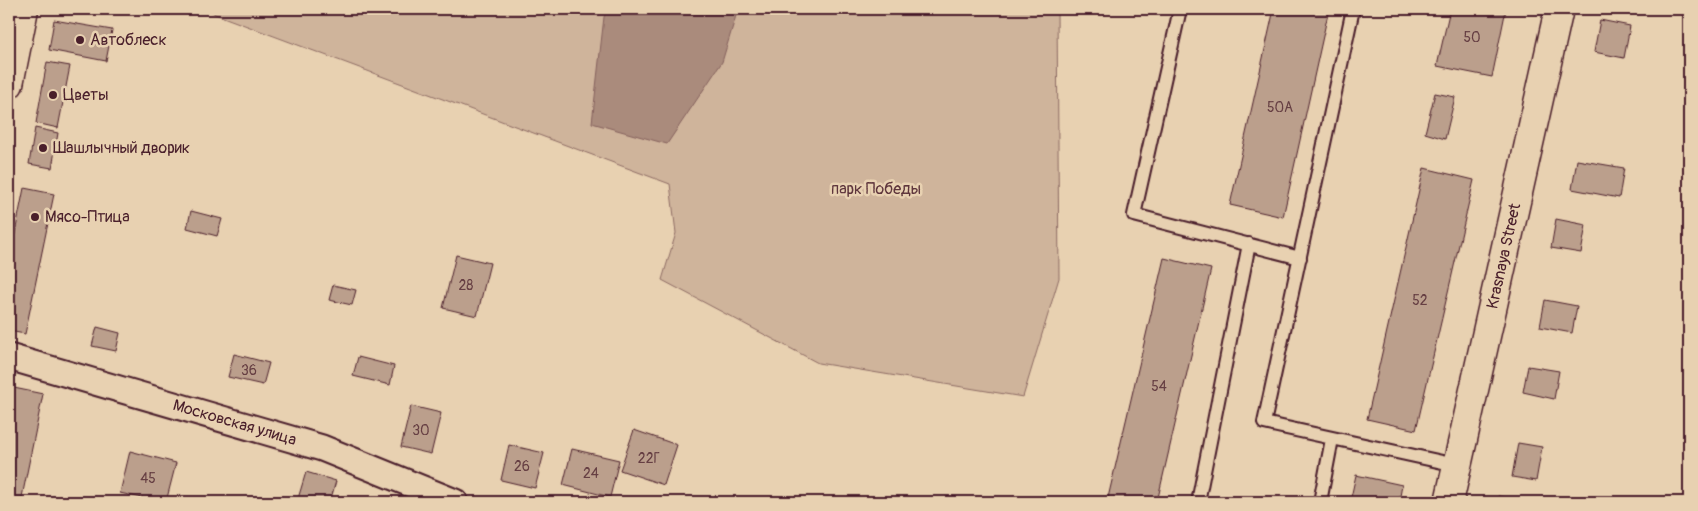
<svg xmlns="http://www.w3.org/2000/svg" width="1698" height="511" font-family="Pangolin,sans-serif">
	<rect width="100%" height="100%" fill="#e8d1b1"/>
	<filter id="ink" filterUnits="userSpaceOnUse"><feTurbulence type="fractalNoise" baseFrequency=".02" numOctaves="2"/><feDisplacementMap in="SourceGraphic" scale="10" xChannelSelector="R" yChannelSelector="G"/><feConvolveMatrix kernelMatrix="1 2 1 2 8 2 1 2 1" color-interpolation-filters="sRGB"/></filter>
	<g filter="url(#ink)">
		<path fill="#cfb49b" stroke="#8c6a63" d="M208,9h849l2,269 -36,119 -205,-34 -156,-83 14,-47 -6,-49 -455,-170z"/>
		<path fill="#aa8b7c" stroke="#84605c" d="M607,9h131l-16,53 -55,82 -75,-21 12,-106z"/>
		<path fill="#bb9f8c" stroke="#4a1f2b" d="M1274,9h55l-46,208 -53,-12z
			M1450,9h56l-14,68 -55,-11z
			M54,20l58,10 -6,31 -57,-11z
			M1600,20l30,6 -6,32 -30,-6z
			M47,62l23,4 -12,62 -22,-5z
			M1435,93l20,4 -10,42 -20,-6z
			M35,128l23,5 -6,35 -23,-4z
			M1577,160l47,8 -5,30 -47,-9z
			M1424,168l50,12 -58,250 -49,-11z
			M24,188l30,6 -29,140 -16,-3v-68z
			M191,211l31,8 -5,17 -30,-8z
			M1556,219l30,6 -5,28 -30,-5z
			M456,255l34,8 -13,53 -34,-8z
			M1164,258l47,11 -54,233h-50z
			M333,285l23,5 -4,15 -23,-5z
			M1545,300l32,6 -5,27 -32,-6z
			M97,327l23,6 -4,18 -24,-5z
			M234,354l35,9 -6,22 -35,-8z
			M358,357l36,9 -4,19 -37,-9z
			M1528,366l31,5 -5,28 -31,-7z
			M9,387l34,7 -22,108h-12z
			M411,406l30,7 -10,41 -30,-7z
			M634,430l43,15 -13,40 -44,-15z
			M1518,443l24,4 -6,34 -24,-4z
			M509,445l35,8 -9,35 -34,-8z
			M572,449l47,11 -9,37 -47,-12z
			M130,451l46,12 -10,39h-7l-39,-9z
			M306,472l30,9 -6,21h-33z
			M1356,475l46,10 -3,17h-49z
			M1498,496l31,6h-32z"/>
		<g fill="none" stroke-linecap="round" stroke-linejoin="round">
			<defs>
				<path id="service" d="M1180,9l-46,206 166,43
					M1353,9l-89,414 192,42
					M1198,502l51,-258
					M1320,502l12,-63"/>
				<g id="minor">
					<path id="s1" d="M9,357l313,91 133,54"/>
				</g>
				<g id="tertiary">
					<path id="s2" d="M1449,502l110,-493"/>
				</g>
				<path id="secondary" d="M9,84l15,-75"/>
			</defs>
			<use href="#service" stroke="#4a1f2b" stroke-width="16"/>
			<use href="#minor" stroke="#4a1f2b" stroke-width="29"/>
			<use href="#tertiary" stroke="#4a1f2b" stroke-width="31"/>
			<use href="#secondary" stroke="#4a1f2b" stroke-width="31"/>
			<use href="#service" stroke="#e8d1b1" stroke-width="12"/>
			<use href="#minor" stroke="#e8d1b1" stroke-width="25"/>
			<use href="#tertiary" stroke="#e8d1b1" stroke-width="28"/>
			<use href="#secondary" stroke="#e8d1b1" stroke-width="28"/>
		</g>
	</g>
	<g fill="#4a1f2b" stroke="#e8d1b1" stroke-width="2">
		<circle cx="80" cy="40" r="5"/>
		<circle cx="53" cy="95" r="5"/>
		<circle cx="43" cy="148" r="5"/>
		<circle cx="35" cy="217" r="5"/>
	</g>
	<g text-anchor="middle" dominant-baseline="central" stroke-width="5" stroke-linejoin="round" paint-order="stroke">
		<g font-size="14" fill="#663f43">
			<text x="1472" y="37">50</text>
			<text x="1280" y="107">50А</text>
			<text x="466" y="285">28</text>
			<text x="1420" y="300">52</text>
			<text x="249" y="370">36</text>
			<text x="1159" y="386">54</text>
			<text x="421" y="430">30</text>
			<text x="649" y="458">22Г</text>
			<text x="522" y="466">26</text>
			<text x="591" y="473">24</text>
			<text x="148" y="478">45</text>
		</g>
		<g font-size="16" fill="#4a1f2b" stroke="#e8d1b1" text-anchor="start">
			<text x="90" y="40">Автоблеск</text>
			<text x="63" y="95">Цветы</text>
			<text x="53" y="148">Шашлычный дворик</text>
			<text x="45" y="217">Мясо-Птица</text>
		</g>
		<g font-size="16" fill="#5e353c" stroke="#e8d1b1">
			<text x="876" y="189">парк Победы</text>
		</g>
		<g font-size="16" fill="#4a1f2b" stroke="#e8d1b1">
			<text stroke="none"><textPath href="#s2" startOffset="252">Krasnaya Street</textPath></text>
			<text stroke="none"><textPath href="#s1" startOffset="235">Московская улица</textPath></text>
		</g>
	</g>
	<rect width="1698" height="511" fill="none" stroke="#e8d1b1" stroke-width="30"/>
	<rect x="15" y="15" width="1668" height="481" fill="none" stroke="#4a1f2b" stroke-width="2" filter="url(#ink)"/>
</svg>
